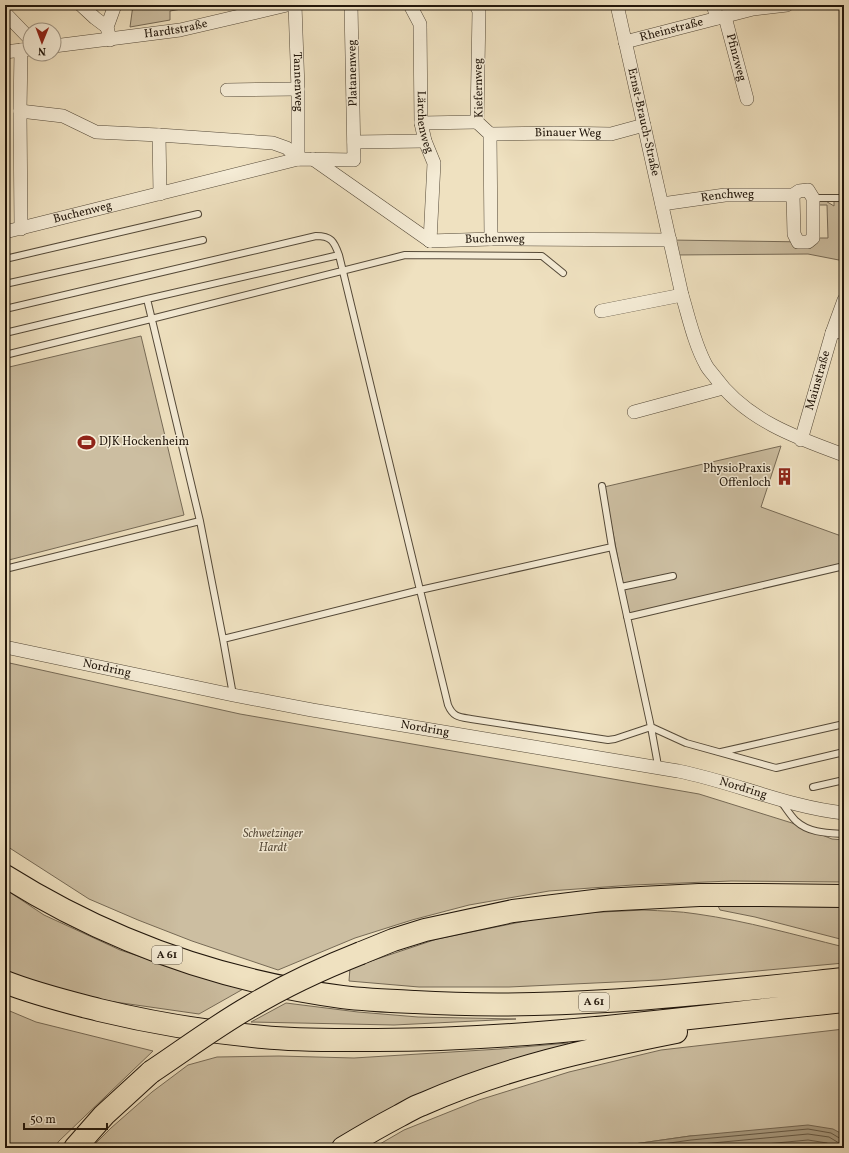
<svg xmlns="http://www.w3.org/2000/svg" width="849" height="1153" font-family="Vollkorn,serif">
	<rect width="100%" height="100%" fill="#efe1c0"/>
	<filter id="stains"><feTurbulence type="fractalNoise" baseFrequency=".005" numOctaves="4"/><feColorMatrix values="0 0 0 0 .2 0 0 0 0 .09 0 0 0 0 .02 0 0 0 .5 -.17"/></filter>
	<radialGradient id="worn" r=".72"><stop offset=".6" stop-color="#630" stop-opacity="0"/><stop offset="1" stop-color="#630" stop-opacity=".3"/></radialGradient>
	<path fill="#ccbea1" stroke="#766a56" d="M133,5h71l-34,6v9l-40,7z
		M813,200h11l10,6v-6h10v61l-36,-7 -135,1 -3,-15 138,2 5,-4h15l-1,-33h-14z
		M141,336l43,179 -179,46v-193z
		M781,446l-20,61 83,30v27l-215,51 -25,-128z
		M5,662l235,52 459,80 93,29 40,16 12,1v42l-113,-1 -98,4 -84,6 -80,14 -57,15 -57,18 -77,32 -86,-29 -54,-21 -49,-21 -84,-54z
		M5,889l39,26 76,35 85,28 40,10 -46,26 -91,-13 -52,-13 -51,-17z
		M718,906l126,1v33l-89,-23 -35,-7z
		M644,910c18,1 35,1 53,4 50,7 98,21 147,33v16l-185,17 -150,7h-90l-70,-6 1,-13 87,-29 123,-25z
		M286,1003l72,9 60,5 98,2 -122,6 -143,-3z
		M5,1009l31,13 117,29 -94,90 -5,7h-49z
		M844,1029v107v-1l-154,1 -84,12h-233l31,-18 75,-30 90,-28 92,-22z
		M568,1043v2l-23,5 -30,9 -162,71 -28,18h-234l20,-20 41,-36 36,-27 29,-8 62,-1 75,2 146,-9z"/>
	<path fill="#a99c82" stroke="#736652" d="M808,1125l25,4 11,6v13h-238l84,-12z"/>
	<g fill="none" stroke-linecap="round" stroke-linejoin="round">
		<path stroke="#655946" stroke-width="1" d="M634,1148l57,-8 117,-11 23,4 10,6h3
			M669,1148l22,-3 117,-11 21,3 10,6 5,1
			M723,1148l85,-8 19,3 8,5"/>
		<defs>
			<path id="lane" d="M813,198h31
				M5,259l193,-45
				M5,284l198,-44
				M5,309l311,-73c15,0 18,5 23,19
				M5,333l142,-34
				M5,355l146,-36 254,-64 137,1 21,17
				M602,486l10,61
				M5,569l195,-48
				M621,587l52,-11
				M627,617l217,-51
				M223,639l197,-49 -81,-335 -192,44 53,222 23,118 10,56
				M721,752l123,-28
				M658,767l-1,-7 -6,-33 -36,12 -7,1 -137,-21c-12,-2 -18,-2 -23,-14l-28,-115 192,-43 39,180 35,16 90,25 68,-16
				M813,787l31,-7
				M782,803c4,5 8,12 14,18 13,12 31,12 48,13"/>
			<g id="street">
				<path d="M81,5l14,13 12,9"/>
				<path id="s1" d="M295,5l3,84v70"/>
				<path id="s2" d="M410,5l10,19 1,99 4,18 9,22 -4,78"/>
				<path d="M476,5l3,6 -2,111 13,12 1,105"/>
				<path id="s3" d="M617,5l65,290c7,23 12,48 24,70 2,4 6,8 9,12 31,43 82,61 129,78"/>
				<path d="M713,5l4,13"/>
				<path d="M5,13l25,26"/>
				<path id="s4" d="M725,17l22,82"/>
				<path d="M110,40l-3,-13 8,-22"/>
				<path id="s5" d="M625,42l128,-33 34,-4"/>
				<path id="s6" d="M54,46l126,-16 107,-25"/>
				<path d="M21,50l-1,61 1,118"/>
				<path d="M5,52l25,-3"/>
				<path d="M227,90l71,-1"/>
				<path d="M20,111l43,5 33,16 63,3 114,8 14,5 11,11"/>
				<path d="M421,123l56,-1"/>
				<path id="s7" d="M490,134l64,-1 57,1 33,-9"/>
				<path d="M159,135l1,59"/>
				<path d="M354,142l71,-1"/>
				<path d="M313,159l117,82"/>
				<path id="s8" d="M662,204l63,-9h68l1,39 4,8h10l5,-4v-40l-5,-8 -9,1 -6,4"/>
				<path id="s9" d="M5,232l293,-73 56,1 -3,-155"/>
				<path id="s10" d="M430,241l61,-2 179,1"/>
				<path d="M601,311l81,-16"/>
				<path d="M832,333l12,-33"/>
				<path d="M634,412l89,-24"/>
				<path id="s11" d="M801,440l31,-107 12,-3"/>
				<path id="s12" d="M5,647l228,48 79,15 366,61c56,11 109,36 166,42"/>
			</g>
			<path id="highway" d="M5,876c102,64 217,105 337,121 24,3 49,4 73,5 144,9 287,-8 429,-23
				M361,953l32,-13 32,-10 88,-19 89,-11 97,-5h56l89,1
				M5,982c30,12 63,20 94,28 54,13 108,22 164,27 38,4 76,3 114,3 157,0 312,-23 467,-39
				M75,1148l29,-33 47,-43
				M343,1148c18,-11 37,-22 56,-32 8,-4 15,-9 24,-12 81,-36 167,-55 253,-72"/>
		</defs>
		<use href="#lane" stroke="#544938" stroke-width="8"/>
		<use href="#street" stroke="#544938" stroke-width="14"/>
		<use href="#highway" stroke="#21160b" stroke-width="24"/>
		<use href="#lane" stroke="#f5ecd6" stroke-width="6"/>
		<use href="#street" stroke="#f5ecd6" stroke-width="13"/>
		<use href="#highway" stroke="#efe1c0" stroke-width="22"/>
		<defs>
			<path id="highway-bridge" d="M151,1072c33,-22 65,-46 100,-66 35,-21 72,-38 110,-53"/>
		</defs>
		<use href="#highway-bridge" stroke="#21160b" stroke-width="24" stroke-linecap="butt"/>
		<use href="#highway-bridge" stroke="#efe1c0" stroke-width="22"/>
	</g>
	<defs>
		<symbol id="stadium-bare" viewBox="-9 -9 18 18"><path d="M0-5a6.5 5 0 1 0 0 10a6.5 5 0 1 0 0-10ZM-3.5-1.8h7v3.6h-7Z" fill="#8f2418" stroke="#f5ecd6" stroke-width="2.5" paint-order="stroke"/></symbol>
		<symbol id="building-bare" viewBox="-9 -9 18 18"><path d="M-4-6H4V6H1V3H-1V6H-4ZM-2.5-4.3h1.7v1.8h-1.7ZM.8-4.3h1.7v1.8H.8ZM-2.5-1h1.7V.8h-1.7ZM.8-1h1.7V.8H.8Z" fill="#8f2418" stroke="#f5ecd6" stroke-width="2.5" paint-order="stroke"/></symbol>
	</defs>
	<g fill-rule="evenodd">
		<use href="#stadium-bare" x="74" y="430" width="25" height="25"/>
		<use href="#building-bare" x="772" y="464" width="25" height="25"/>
	</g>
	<g text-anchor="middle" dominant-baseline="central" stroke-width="3" stroke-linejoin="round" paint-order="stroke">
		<g fill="#f5ecd6" stroke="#615648" stroke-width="1">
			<rect x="152" y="946" width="30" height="18" rx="3"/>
			<rect x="579" y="993" width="30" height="18" rx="3"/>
		</g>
		<g font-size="11" font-weight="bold" fill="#21160b">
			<text x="167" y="955">A 61</text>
			<text x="594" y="1002">A 61</text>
		</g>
		<g font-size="12" fill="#21160b" stroke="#f5ecd6">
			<text stroke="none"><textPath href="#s6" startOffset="123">Hardtstraße</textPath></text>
			<text stroke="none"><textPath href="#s5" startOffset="48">Rheinstraße</textPath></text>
			<text stroke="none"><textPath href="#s4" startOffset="42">Pfinzweg</textPath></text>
			<text transform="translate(353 73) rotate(-91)">Platanenweg</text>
			<text stroke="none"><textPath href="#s1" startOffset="77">Tannenweg</textPath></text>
			<text transform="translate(479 88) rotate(-91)">Kiefernweg</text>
			<text stroke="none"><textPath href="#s2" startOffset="120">Lärchenweg</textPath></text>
			<text stroke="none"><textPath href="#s3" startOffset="120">Ernst-Brauch-Straße</textPath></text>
			<text stroke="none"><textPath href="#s7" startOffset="78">Binauer Weg</textPath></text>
			<text stroke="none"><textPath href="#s8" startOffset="66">Renchweg</textPath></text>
			<text stroke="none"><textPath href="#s9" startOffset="80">Buchenweg</textPath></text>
			<text stroke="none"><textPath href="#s10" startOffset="65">Buchenweg</textPath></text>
			<text stroke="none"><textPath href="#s11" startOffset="62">Mainstraße</textPath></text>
			<text stroke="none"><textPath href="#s12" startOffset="104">Nordring</textPath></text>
			<text stroke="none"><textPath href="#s12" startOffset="428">Nordring</textPath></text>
			<text stroke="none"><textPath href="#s12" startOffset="752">Nordring</textPath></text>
		</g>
		<g font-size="12" fill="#21160b" stroke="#f5ecd6" text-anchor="start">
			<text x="99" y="442">DJK Hockenheim</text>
			<text x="771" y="469" text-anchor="end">PhysioPraxis<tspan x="771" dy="14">Offenloch</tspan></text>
		</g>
		<g font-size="12" font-style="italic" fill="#5d5140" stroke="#f5ecd6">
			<text x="273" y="834">Schwetzinger<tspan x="273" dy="14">Hardt</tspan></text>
		</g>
	</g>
	<rect width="849" height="1153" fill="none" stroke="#efe1c0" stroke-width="20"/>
	<rect x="6" y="6" width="837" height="1141" fill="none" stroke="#21160b" stroke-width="2"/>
	<rect x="10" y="10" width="829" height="1133" fill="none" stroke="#21160b"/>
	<g transform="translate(42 42) rotate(181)"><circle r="19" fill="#f5ecd6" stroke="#a09685"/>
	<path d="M0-3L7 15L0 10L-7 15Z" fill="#8f2418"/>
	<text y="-6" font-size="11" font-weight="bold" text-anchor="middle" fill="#21160b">N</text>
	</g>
	<path d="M24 1123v6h83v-6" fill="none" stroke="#21160b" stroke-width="2"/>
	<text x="30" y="1123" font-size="12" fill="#21160b" stroke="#f5ecd6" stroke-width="3" paint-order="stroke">50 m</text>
	<rect width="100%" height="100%" filter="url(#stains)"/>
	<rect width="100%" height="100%" fill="url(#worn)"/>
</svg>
